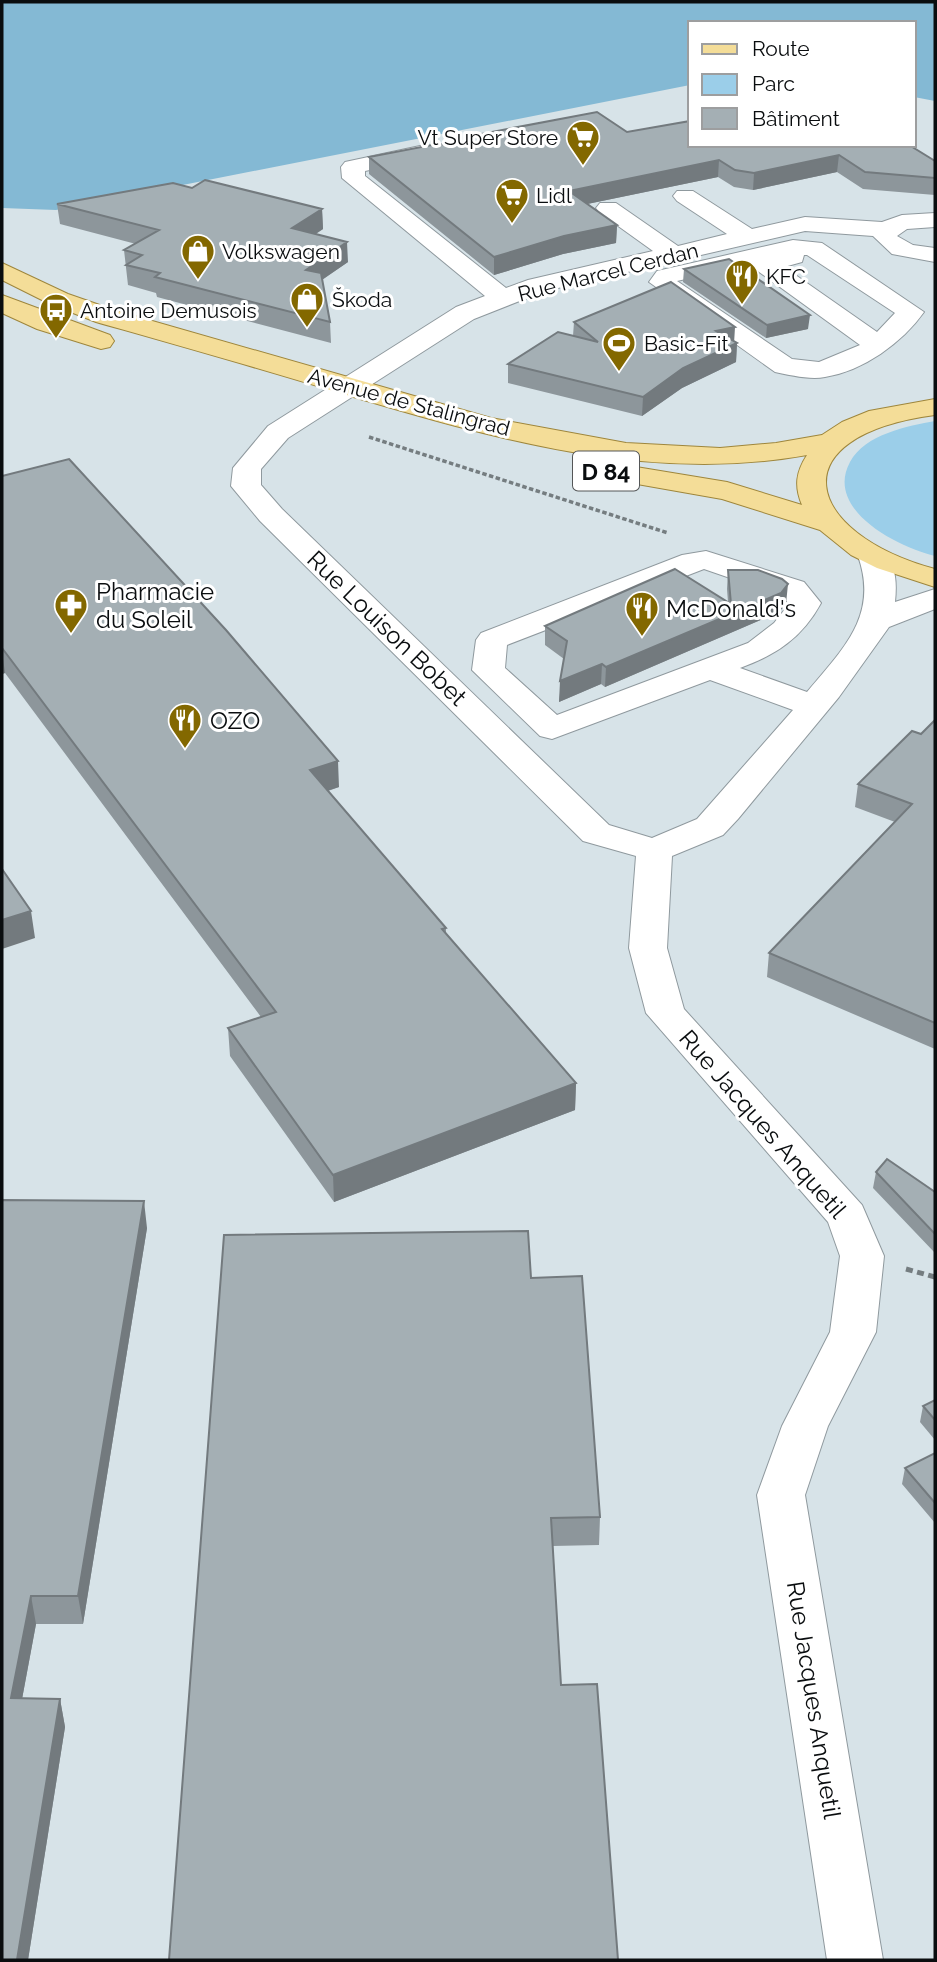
<svg xmlns="http://www.w3.org/2000/svg" width="937" height="1962" font-family="Raleway,sans-serif">
	<rect width="100%" height="100%" fill="#d7e3e8"/>
	<path fill="#9bcee9" d="M935,421v135c-37,-9 -111,-46 -85,-94 15,-28 58,-36 85,-41z"/>
	<path fill="#84b9d4" d="M2,2h933v99l-21,-4v-74h-224v62l-634,125 -54,-2z"/>
	<g fill="none" stroke-linecap="round" stroke-linejoin="round">
		<defs>
			<path id="minor" d="M420,146l8,2 3,5 -3,5 -63,13v5l141,112 22,-8 125,-29 -53,-38 -4,-5 4,-5h16l62,43 49,-12 -50,-33 -4,-5 4,-5h16l59,38 53,-12 77,5 20,-7 33,-2v14l-28,2 -10,7 16,9 22,3v14l-43,-8 -19,-18 -68,-5 -260,60 -71,28 -186,119 -27,31v16l21,24 327,316 43,13 45,-19 96,-109 -83,-30 -158,59 -12,-3 -68,-66 4,-30 5,-7 201,-78 24,-4 98,31 17,21c-19,35 -45,52 -81,65l67,24c37,-44 72,-77 51,-136l4,-6 11,-3 11,3c12,17 13,32 11,52l40,-13v20l-46,18 -50,70 -101,122 -15,16 -51,21 -5,92 17,61 178,196 22,51 -8,76 -48,94 -23,69 78,465h-56l-70,-465 25,-69 48,-94 10,-76 -12,-34 -182,-209 -17,-65 7,-92 -53,-15 -323,-320 -29,-35 2,-18 35,-42 188,-119 29,-11 -143,-118 -1,-11 4,-5zM704,569l78,27 7,8 -15,19 -26,20 -191,72 -52,-47 2,-23z
				M793,240l29,3 102,69c-22,31 -61,59 -99,65 -15,3 -35,-2 -50,-5l-126,-90 8,-11zM804,255h3l88,58 -18,19 -93,-65 18,-5zM752,264l3,5 105,76 -41,17 -27,-3 -115,-78z"/>
			<path id="major" d="M2,263l66,31 46,16 377,108 135,25 94,5 56,-5 46,-8 20,-13 27,-11 66,-12v16c-158,21 -132,118 0,154v18l-58,-19 -26,-13 -31,-25 -98,-31 -102,-18 -4,-6 4,-6 10,-3 97,16 75,23c-8,-19 -6,-33 5,-50 -159,29 -315,-17 -467,-62 -81,-25 -163,-48 -244,-71l-46,-18 -48,-24z
				M2,295l108,40 4,6 -4,6 -9,2 -64,-20 -35,-16z"/>
		</defs>
		<use href="#minor" stroke="#8f999e" stroke-width="2"/>
		<use href="#major" stroke="#9e863c" stroke-width="2"/>
		<path stroke="#757d80" stroke-width="3.5" stroke-dasharray="4.5 2.5" stroke-linecap="butt" d="M369,437l299,96"/>
		<path stroke="#757d80" stroke-width="5" stroke-dasharray="7 4.5" stroke-linecap="butt" d="M906,1269l29,8"/>
		<use href="#minor" fill="#fff" fill-rule="evenodd"/>
		<use href="#major" fill="#f4dd98" fill-rule="evenodd"/>
	</g>
	<path fill="#8d969b" d="M627,132l308,29v34l-72,-6 -26,-17 -84,18 -19,-3 -16,-10 -131,27 30,21 -1,18 -53,11 -69,21 -125,-101v-17l101,-11z
		M192,188l130,21 1,20 -7,5 32,28 -26,18 8,42 1,21 -174,-46 -1,-4 -28,-8 -4,-35 12,-6 -76,-20 -3,-20z
		M684,269l124,60 -42,9 -83,-56z
		M574,322l160,19 3,2 -1,19 -54,26 -40,28 -134,-33v-19l65,-28z
		M2,476l337,311 -11,4 118,137v6l130,149 -1,27 -241,92 -104,-146 -2,-28 33,-11 -256,-344 -3,1z
		M728,570l58,34 -7,8 -174,75 -4,-3 -42,18 5,-43 -19,-14v-19l183,-24 -1,-13z
		M935,720v329l-168,-72 2,-24 126,-131 -40,-15 3,-23 63,-50z
		M876,1172l59,20v61l-62,-65z
		M2,1200l145,28 -64,396h-47l-14,75h38l5,28 -37,233h-26z
		M224,1235l307,43 69,239 -1,28 -46,1 8,139 57,275z
		M935,1400v40l-15,-18 3,-16z
		M935,1453v70l-33,-39 3,-16z"/>
	<path fill="#737a7e" d="M839,155l-2,17 -84,18 1,-17z
		M719,160l-1,17 -150,31 1,-17z
		M322,209l1,20 -30,19 -1,-20z
		M617,225l-1,18 -53,11 -69,21v-18l70,-21z
		M347,242l1,20 -41,28 -1,-20z
		M810,315l-2,14 -42,9 1,-13z
		M735,327l-1,17 3,-1 -1,19 -54,26 -40,28 1,-19 73,-66z
		M788,584l-2,20 -7,8 -174,75 1,-20z
		M2,651l3,22 -3,1z
		M602,664l-1,20 -42,18 1,-21z
		M338,761l1,26 -28,9 -1,-26z
		M31,911l4,27 -33,11v-29z
		M576,1083l-1,27 -241,92 -1,-27z
		M144,1201l3,27 -64,396 -5,-28z
		M31,1596l5,28 -19,102 -6,-28z
		M60,1699l5,28 -37,233h-11z"/>
	<path fill="#a4afb4" stroke="#737a7e" stroke-width="2" d="M597,112l30,20 63,-11v24h219l26,16v17l-70,-6 -26,-17 -85,18 -19,-3 -16,-10 -150,31 48,34 -53,11 -70,21 -125,-100 68,-13 33,2 11,-6v-6z
		M205,180l117,29 -30,19 55,14 -41,28 15,3 9,49 -175,-45 5,-4 -34,-8 16,-10 -18,-5 35,-20 -102,-26 116,-21 19,5z
		M729,259l81,56 -43,10 -83,-56z
		M671,282l64,45 -19,4 21,12 -54,25 -40,29 -135,-33 50,-32 40,10 -24,-20z
		M69,459l157,171 112,131 -28,9 136,158 -4,1 134,154 -243,92 -105,-147 48,-16 -274,-364v-172z
		M675,569l56,35 -3,-34h30l24,9 6,5 -7,9 -175,74 -4,-3 -42,17 7,-40 -22,-15z
		M935,720v303l-166,-70 143,-149 -54,-20 54,-53 9,3z
		M2,869l29,42 -29,9z
		M887,1159l48,33v42l-59,-62z
		M2,1200l142,1 -66,395h-47l-20,102 49,1 -43,261h-15z
		M528,1231l3,47 51,-2 18,241 -49,1 10,167 36,-1 21,276h-449l55,-725z
		M935,1400v20l-12,-14z
		M935,1453v50l-30,-35z"/>
	<defs>
		<symbol id="supermarket-pin" viewBox="-11 -11 22 30"><path d="M0 17L-7.5 6A9.5 9.5 0 1 1 7.5 6Z" fill="#836800" stroke="#fff"/><path d="M-6-5.5h2.5l.6 2H6L4.5 2H-2.5L-4.4-4H-6ZM-1.5 3.2a1.3 1.3 0 1 0 .1 0ZM3 3.2a1.3 1.3 0 1 0 .1 0Z" fill="#fff"/></symbol>
		<symbol id="shop-pin" viewBox="-11 -11 22 30"><path d="M0 17L-7.5 6A9.5 9.5 0 1 1 7.5 6Z" fill="#836800" stroke="#fff"/><path d="M-5-2.5h2.3a2.7 3.5 0 0 1 5.4 0H5L5.5 6h-11ZM-1.5-2.5h3a1.5 2.3 0 0 0-3 0Z" fill="#fff"/></symbol>
		<symbol id="restaurant-pin" viewBox="-11 -11 22 30"><path d="M0 17L-7.5 6A9.5 9.5 0 1 1 7.5 6Z" fill="#836800" stroke="#fff"/><path d="M-5-6h1v4h1v-4h1v4h1v-4h1v5L-1.5 .5V6h-2V.5L-5-1ZM5-6V6H3V1.5H1.5Q1.5-4 5-6Z" fill="#fff"/></symbol>
		<symbol id="bus-pin" viewBox="-11 -11 22 30"><path d="M0 17L-7.5 6A9.5 9.5 0 1 1 7.5 6Z" fill="#836800" stroke="#fff"/><path d="M-5-6H5V4H4V6H2V4H-2V6H-4V4H-5ZM-3.5-4V0h7V-4ZM-3.5 1.2v1.5H-2V1.2ZM2 1.2v1.5H3.5V1.2Z" fill="#fff"/></symbol>
		<symbol id="stadium-pin" viewBox="-11 -11 22 30"><path d="M0 17L-7.5 6A9.5 9.5 0 1 1 7.5 6Z" fill="#836800" stroke="#fff"/><path d="M0-5a6.5 5 0 1 0 0 10a6.5 5 0 1 0 0-10ZM-3.5-1.8h7v3.6h-7Z" fill="#fff"/></symbol>
		<symbol id="pharmacy-pin" viewBox="-11 -11 22 30"><path d="M0 17L-7.5 6A9.5 9.5 0 1 1 7.5 6Z" fill="#836800" stroke="#fff"/><path d="M-2-6h4v4h4v4h-4v4h-4v-4h-4v-4h4Z" fill="#fff"/></symbol>
	</defs>
	<g fill-rule="evenodd">
		<use href="#supermarket-pin" x="564" y="118" width="38" height="52"/>
		<use href="#supermarket-pin" x="493" y="176" width="38" height="52"/>
		<use href="#shop-pin" x="179" y="232" width="38" height="52"/>
		<use href="#restaurant-pin" x="723" y="257" width="38" height="52"/>
		<use href="#shop-pin" x="288" y="280" width="38" height="52"/>
		<use href="#bus-pin" x="37" y="291" width="38" height="52"/>
		<use href="#stadium-pin" x="600" y="324" width="38" height="52"/>
		<use href="#pharmacy-pin" x="52" y="586" width="38" height="52"/>
		<use href="#restaurant-pin" x="623" y="589" width="38" height="52"/>
		<use href="#restaurant-pin" x="166" y="701" width="38" height="52"/>
	</g>
	<g text-anchor="middle" dominant-baseline="central" stroke-width="6" stroke-linejoin="round" paint-order="stroke">
		<g font-size="21" fill="#0a0d0f" stroke="#fff" text-anchor="start">
			<text x="558" y="137" text-anchor="end">Vt Super Store</text>
			<text x="536" y="195">Lidl</text>
			<text x="222" y="251">Volkswagen</text>
			<text x="766" y="276">KFC</text>
			<text x="332" y="299">Škoda</text>
			<text x="80" y="310">Antoine Demusois</text>
			<text x="644" y="343">Basic-Fit</text>
		</g>
		<g font-size="21" fill="#0a0d0f" stroke="#fff">
			<text transform="translate(608 272) rotate(-14)">Rue Marcel Cerdan</text>
			<text transform="translate(409 402) rotate(15)">Avenue de Stalingrad</text>
		</g>
		<rect fill="#fff" stroke="#545657" stroke-width="2" x="573" y="451.5" width="66" height="39" rx="5"/>
		<g font-size="23" font-weight="bold" fill="#0a0d0f">
			<text x="606" y="471">D 84</text>
		</g>
		<g font-size="24" fill="#0a0d0f" stroke="#fff" text-anchor="start">
			<text x="96" y="591">Pharmacie<tspan x="96" dy="28">du Soleil</tspan></text>
			<text x="666" y="608">McDonald's</text>
			<text x="210" y="720">OZO</text>
		</g>
		<g font-size="24" fill="#0a0d0f" stroke="#fff">
			<text transform="translate(387 628) rotate(44)">Rue Louison Bobet</text>
			<text transform="translate(763 1124) rotate(49)">Rue Jacques Anquetil</text>
			<text transform="translate(814 1700) rotate(81)">Rue Jacques Anquetil</text>
		</g>
	</g>
	<rect width="937" height="1962" fill="none" stroke="#0a0d0f" stroke-width="7"/>
	<rect x="688" y="21" width="228" height="126" fill="#ffffff" stroke="#9d9e9f" stroke-width="2"/>
	<rect x="702" y="44" width="35" height="10" fill="#f4dd98" stroke="#9d9e9f" stroke-width="2"/>
	<text x="752" y="56" font-size="21" fill="#0a0d0f">Route</text>
	<rect x="702" y="74" width="35" height="21" fill="#9bcee9" stroke="#9d9e9f" stroke-width="2"/>
	<text x="752" y="91" font-size="21" fill="#0a0d0f">Parc</text>
	<rect x="702" y="108" width="35" height="21" fill="#a4afb4" stroke="#9d9e9f" stroke-width="2"/>
	<text x="752" y="126" font-size="21" fill="#0a0d0f">Bâtiment</text>
</svg>
